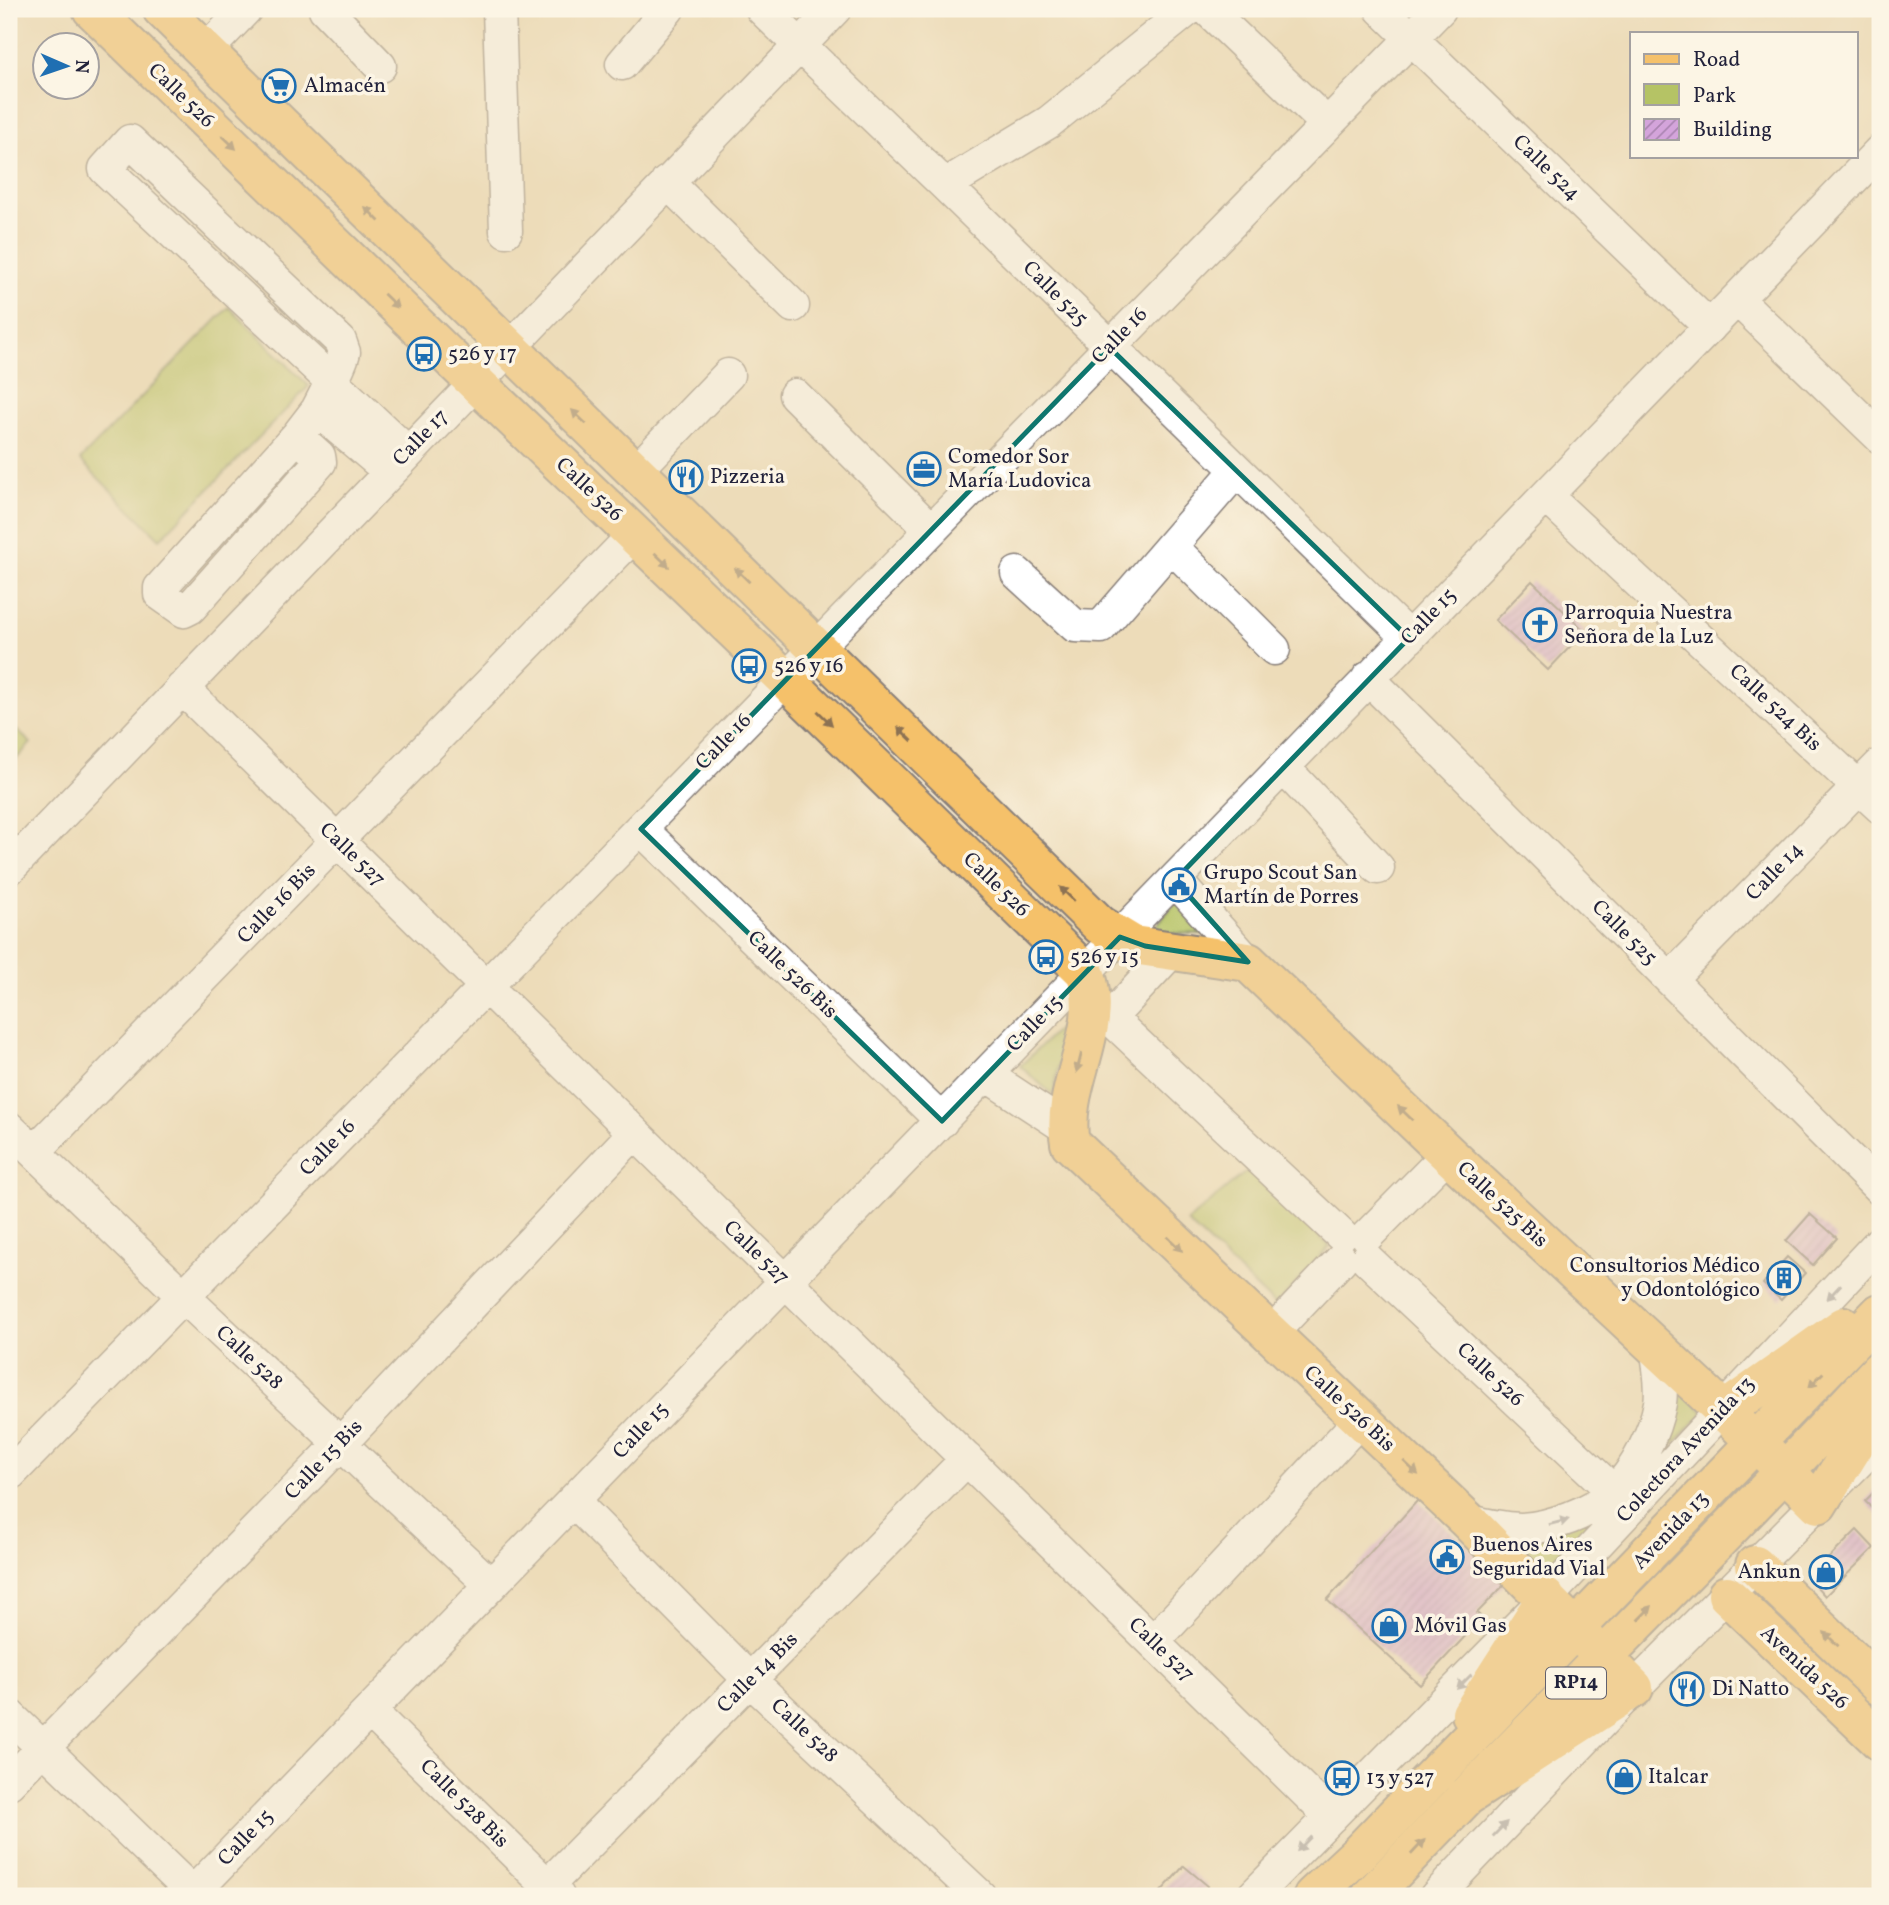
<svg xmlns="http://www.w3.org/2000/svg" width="1889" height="1905" font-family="Vollkorn,serif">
	<defs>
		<pattern id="building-hatch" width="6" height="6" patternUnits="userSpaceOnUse" patternTransform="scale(1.75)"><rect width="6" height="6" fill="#d4a4db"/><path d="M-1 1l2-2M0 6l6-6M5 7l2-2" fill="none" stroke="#ac85b3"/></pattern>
	</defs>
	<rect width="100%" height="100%" fill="#fcf5e5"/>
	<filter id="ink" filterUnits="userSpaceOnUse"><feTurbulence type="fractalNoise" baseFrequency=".0143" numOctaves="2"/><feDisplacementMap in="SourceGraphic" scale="14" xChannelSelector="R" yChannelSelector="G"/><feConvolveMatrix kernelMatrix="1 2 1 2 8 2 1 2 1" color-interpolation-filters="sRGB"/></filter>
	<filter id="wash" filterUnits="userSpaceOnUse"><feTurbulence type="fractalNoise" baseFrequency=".00686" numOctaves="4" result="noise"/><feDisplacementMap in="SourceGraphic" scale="28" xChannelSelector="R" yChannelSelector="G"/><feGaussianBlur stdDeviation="1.57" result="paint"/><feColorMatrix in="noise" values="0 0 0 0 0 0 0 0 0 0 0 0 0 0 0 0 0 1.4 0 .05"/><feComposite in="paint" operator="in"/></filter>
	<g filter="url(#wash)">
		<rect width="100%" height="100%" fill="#eddcb9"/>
		<path fill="#b5c365" stroke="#6c7250" stroke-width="2" d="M229,307l80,79 -149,153 -80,-79z
			M9,723l22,20 -22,24z
			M1177,900l30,34 -57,-1z
			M1068,1020l-15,75 -33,-29z
			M1248,1170l82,76 -54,60 -89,-84z
			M1671,1380l33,32 -155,164 -26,-28 90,-50 56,-55z"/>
		<g id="blocks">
			<path fill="url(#building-hatch)" d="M1532,581l53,50 -37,39 -53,-50z
				M1810,1214l27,24 -24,27 -27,-24z
				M1787,1257l18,16 -24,27 -18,-16z
				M1880,1486v31l-15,-16z
				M1418,1500l88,83 -29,30 5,5 -62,67 -93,-85z
				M1857,1530l17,18 -49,48 -9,-10 2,-17z
				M1184,1866l24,20 -9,10h-42z"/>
		</g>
	</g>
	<g filter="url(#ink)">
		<use href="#blocks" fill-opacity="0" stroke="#887f7a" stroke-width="2"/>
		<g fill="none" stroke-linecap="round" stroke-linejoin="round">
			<defs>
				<path id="minor" d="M325,9l55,57
					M499,9l7,222
					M762,9l183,176 464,453
					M1207,9l120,115
					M1381,9l329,318
					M206,51l40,-42
					M622,64l46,-55
					M667,182l126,124
					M945,185l104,-63 140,-113
					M1737,299l143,138
					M795,395l136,135
					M297,436l22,20 1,6 -130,146 -6,3 -24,-17v-6l137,-152 20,-26
					M389,471l-72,-61c5,-10 27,-51 27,-58 -1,-2 -3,-9 -4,-11l-210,-200 -25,28 302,283
					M635,472l93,-97
					M1546,496l334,311
					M1171,546l103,103
					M1017,573l58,53 26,1 135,-156
					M1368,678l512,511
					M182,688l1149,1129
					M1283,767l95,101
					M641,829l301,292
					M9,869l826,-860
					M1175,880l73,82
					M1670,979l210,-214
					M1090,1018h20l231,217
					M1110,1018l62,-67
					M986,1075l82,54
					M9,1128l174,168 308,289
					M34,1152l601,-618
					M1367,1236l81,-82
					M1367,1259l247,233
					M1270,1335l71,-75
					M9,1475l1431,-1466
					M573,1501l178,180 229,215
					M1468,1521c16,3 35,8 53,8 29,-1 71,-17 93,-37 22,-21 41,-60 46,-89 3,-17 -2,-37 -3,-54
					M1153,1642l207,-222
					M370,1711l188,185
					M9,1715l184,178
					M9,1783l331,-339 294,-311
					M547,1886l420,-427
					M190,1896l1690,-1745
					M1253,1896l293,-298 334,-356
					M1436,1896l198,-208 246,-248"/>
				<path id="major" d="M92,9l383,373 310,297 300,293c22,57 -26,113 -15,171l398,378 166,167 -170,110
					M162,9l938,916 33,20 115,17 200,192 276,257 94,93 62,-100
					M1724,1411l120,-85
					M1755,1565l125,121
					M1727,1595l153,146
					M1471,1714l75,-116
					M1313,1896l45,-42 522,-541
					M1371,1896c168,-178 344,-347 509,-526"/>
			</defs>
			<use href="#minor" stroke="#887f7a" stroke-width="35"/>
			<use href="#major" stroke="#887f7a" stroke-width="42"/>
			<use href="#minor" stroke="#fff" stroke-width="32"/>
			<use href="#major" stroke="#f5c16b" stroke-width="38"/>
		</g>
		<defs><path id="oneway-solid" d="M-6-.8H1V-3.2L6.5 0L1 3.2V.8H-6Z" transform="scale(1.75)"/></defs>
		<g fill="#8c7253">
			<use href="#oneway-solid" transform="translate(229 142) rotate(44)"/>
			<use href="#oneway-solid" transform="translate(372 214) rotate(-135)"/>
			<use href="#oneway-solid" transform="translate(391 301) rotate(44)"/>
			<use href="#oneway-solid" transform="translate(579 417) rotate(-136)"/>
			<use href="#oneway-solid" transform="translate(662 560) rotate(44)"/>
			<use href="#oneway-solid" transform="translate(742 575) rotate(-136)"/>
			<use href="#oneway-solid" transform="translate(825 718) rotate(44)"/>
			<use href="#oneway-solid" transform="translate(905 734) rotate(-136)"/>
			<use href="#oneway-solid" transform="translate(1067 894) rotate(-136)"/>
			<use href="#oneway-solid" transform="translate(1079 1063) rotate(104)"/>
			<use href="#oneway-solid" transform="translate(1405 1113) rotate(-136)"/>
			<use href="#oneway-solid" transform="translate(1175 1244) rotate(44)"/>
			<use href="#oneway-solid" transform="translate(1816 1380) rotate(134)"/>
			<use href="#oneway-solid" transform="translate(1411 1468) rotate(43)"/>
			<use href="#oneway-solid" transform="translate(1645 1613) rotate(-45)"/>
			<use href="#oneway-solid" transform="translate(1831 1639) rotate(-136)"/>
			<use href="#oneway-solid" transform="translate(1418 1847) rotate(-47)"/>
		</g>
		<g fill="#9c9ca7">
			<use href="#oneway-solid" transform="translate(1834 1292) rotate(133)"/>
			<use href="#oneway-solid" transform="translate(1559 1522) rotate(-15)"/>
			<use href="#oneway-solid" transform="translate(1464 1682) rotate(135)"/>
			<use href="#oneway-solid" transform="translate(1500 1829) rotate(-46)"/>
			<use href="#oneway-solid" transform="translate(1304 1844) rotate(134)"/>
		</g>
	</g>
	<path d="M0 0H1889V1905H0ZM1109,347l300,291 -234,242 73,82 -103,-16 -25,-9 -178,184 -301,-292z" fill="#eddcb9" fill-opacity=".55" fill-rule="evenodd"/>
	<path fill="none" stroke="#0f766e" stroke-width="5" stroke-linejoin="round" d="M1109,347l300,291 -234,242 73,82 -103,-16 -25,-9 -178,184 -301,-292z"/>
	<defs>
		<symbol id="supermarket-ring" viewBox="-11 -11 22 22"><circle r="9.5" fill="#fcf5e5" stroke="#1f6fb2" stroke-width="1.5"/><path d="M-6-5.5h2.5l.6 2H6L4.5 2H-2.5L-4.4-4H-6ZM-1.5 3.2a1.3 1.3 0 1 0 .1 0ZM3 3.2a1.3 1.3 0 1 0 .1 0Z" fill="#1f6fb2"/></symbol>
		<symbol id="bus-ring" viewBox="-11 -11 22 22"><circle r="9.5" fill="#fcf5e5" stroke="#1f6fb2" stroke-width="1.5"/><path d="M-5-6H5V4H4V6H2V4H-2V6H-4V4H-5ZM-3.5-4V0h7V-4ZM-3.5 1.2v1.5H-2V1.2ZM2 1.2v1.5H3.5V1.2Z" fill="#1f6fb2"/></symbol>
		<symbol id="office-ring" viewBox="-11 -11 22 22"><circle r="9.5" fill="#fcf5e5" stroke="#1f6fb2" stroke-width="1.5"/><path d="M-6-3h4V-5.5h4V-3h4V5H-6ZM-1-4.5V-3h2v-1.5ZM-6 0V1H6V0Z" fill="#1f6fb2"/></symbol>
		<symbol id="restaurant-ring" viewBox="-11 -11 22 22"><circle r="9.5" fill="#fcf5e5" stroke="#1f6fb2" stroke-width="1.5"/><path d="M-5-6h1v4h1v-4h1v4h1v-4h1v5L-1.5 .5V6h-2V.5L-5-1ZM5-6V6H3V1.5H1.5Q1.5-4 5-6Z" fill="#1f6fb2"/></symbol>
		<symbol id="church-ring" viewBox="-11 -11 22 22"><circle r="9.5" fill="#fcf5e5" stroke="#1f6fb2" stroke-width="1.5"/><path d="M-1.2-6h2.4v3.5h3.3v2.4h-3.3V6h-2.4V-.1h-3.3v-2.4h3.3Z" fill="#1f6fb2"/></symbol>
		<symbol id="civic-ring" viewBox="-11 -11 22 22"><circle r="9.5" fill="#fcf5e5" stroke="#1f6fb2" stroke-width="1.5"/><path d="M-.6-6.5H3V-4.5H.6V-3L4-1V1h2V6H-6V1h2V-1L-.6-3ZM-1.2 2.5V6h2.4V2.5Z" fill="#1f6fb2"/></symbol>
		<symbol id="building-ring" viewBox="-11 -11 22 22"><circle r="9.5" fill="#fcf5e5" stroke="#1f6fb2" stroke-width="1.5"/><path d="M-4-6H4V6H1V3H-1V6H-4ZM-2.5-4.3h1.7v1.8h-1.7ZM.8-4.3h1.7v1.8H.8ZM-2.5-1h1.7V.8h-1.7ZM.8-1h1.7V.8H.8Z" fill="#1f6fb2"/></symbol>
		<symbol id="shop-ring" viewBox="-11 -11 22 22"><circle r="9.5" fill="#fcf5e5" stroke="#1f6fb2" stroke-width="1.5"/><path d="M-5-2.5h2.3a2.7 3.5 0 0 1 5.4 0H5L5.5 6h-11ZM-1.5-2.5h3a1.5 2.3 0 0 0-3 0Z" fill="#1f6fb2"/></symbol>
	</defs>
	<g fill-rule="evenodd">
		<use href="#supermarket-ring" x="260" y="67" width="38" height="38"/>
		<use href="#bus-ring" x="405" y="335" width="38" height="38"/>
		<use href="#office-ring" x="905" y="450" width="38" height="38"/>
		<use href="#restaurant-ring" x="667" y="458" width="38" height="38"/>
		<use href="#church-ring" x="1521" y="606" width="38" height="38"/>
		<use href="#bus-ring" x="730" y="647" width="38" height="38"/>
		<use href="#civic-ring" x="1160" y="866" width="38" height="38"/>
		<use href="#bus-ring" x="1027" y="938" width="38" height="38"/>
		<use href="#building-ring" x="1765" y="1259" width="38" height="38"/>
		<use href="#civic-ring" x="1428" y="1538" width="38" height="38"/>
		<use href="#shop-ring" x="1807" y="1553" width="38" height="38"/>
		<use href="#shop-ring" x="1370" y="1607" width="38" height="38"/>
		<use href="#restaurant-ring" x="1668" y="1670" width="38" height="38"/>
		<use href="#shop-ring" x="1605" y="1758" width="38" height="38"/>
		<use href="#bus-ring" x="1323" y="1759" width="38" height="38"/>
	</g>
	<g text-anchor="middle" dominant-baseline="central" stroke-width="7" stroke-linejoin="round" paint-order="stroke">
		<rect fill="#fcf5e5" stroke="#63616e" stroke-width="2" x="1546" y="1667.5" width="60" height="31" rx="5"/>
		<g font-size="19" font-weight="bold" fill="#22223b">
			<text x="1576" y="1683">RP14</text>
		</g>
		<g font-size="21" fill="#22223b" stroke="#fcf5e5" text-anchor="start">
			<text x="304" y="86">Almacén</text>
			<text x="448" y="354">526 y 17</text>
			<text x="948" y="457">Comedor Sor<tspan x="948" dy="24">María Ludovica</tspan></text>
			<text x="710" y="477">Pizzeria</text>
			<text x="1564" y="613">Parroquia Nuestra<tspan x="1564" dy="24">Señora de la Luz</tspan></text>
			<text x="774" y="666">526 y 16</text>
			<text x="1204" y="873">Grupo Scout San<tspan x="1204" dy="24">Martín de Porres</tspan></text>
			<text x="1070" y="957">526 y 15</text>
			<text x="1760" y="1266" text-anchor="end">Consultorios Médico<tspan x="1760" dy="24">y Odontológico</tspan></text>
			<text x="1472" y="1545">Buenos Aires<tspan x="1472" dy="24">Seguridad Vial</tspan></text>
			<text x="1801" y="1572" text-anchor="end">Ankun</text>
			<text x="1414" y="1626">Móvil Gas</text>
			<text x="1712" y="1689">Di Natto</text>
			<text x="1648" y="1777">Italcar</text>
			<text x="1366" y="1778">13 y 527</text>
		</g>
		<g font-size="21" fill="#22223b" stroke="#fcf5e5">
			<text transform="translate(181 96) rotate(44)">Calle 526</text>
			<text transform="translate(1546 168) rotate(44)">Calle 524</text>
			<text transform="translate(1055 294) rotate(45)">Calle 525</text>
			<text transform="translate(1120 336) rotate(-46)">Calle 16</text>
			<text transform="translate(421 438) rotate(-46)">Calle 17</text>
			<text transform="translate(589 490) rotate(43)">Calle 526</text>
			<text transform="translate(1429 617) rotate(-46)">Calle 15</text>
			<text transform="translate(1775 708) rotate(43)">Calle 524 Bis</text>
			<text transform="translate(724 742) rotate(-46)">Calle 16</text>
			<text transform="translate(352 855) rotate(44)">Calle 527</text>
			<text transform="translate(1775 872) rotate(-46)">Calle 14</text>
			<text transform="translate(996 885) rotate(44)">Calle 526</text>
			<text transform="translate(277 904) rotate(-46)">Calle 16 Bis</text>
			<text transform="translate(1624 933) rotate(45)">Calle 525</text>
			<text transform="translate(792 975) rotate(44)">Calle 526 Bis</text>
			<text transform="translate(1035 1024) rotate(-46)">Calle 15</text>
			<text transform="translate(328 1148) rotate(-46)">Calle 16</text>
			<text transform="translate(1502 1205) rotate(43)">Calle 525 Bis</text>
			<text transform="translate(756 1253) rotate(44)">Calle 527</text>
			<text transform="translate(249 1358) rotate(43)">Calle 528</text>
			<text transform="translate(1490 1375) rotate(43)">Calle 526</text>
			<text transform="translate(1349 1409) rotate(43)">Calle 526 Bis</text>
			<text transform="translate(641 1431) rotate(-46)">Calle 15</text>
			<text transform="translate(1686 1450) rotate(-47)">Colectora Avenida 13</text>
			<text transform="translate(324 1460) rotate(-46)">Calle 15 Bis</text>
			<text transform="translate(1671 1531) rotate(-46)">Avenida 13</text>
			<text transform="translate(1161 1650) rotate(44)">Calle 527</text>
			<text transform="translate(1804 1668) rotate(43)">Avenida 526</text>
			<text transform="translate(758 1673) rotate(-45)">Calle 14 Bis</text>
			<text transform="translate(804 1731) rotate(43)">Calle 528</text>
			<text transform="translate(464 1804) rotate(45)">Calle 528 Bis</text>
			<text transform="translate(246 1838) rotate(-46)">Calle 15</text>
		</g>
	</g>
	<rect width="1889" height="1905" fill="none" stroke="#fcf5e5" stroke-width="35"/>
	<rect x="1630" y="32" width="228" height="126" fill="#fcf5e5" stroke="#a5a1a1" stroke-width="2"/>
	<rect x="1644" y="54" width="35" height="10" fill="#f5c16b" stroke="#a5a1a1" stroke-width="2"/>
	<text x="1693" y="66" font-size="21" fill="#22223b">Road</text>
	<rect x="1644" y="84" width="35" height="21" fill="#b5c365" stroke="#a5a1a1" stroke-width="2"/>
	<text x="1693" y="102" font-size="21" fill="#22223b">Park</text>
	<rect x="1644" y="119" width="35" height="21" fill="url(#building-hatch)" stroke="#a5a1a1" stroke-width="2"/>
	<text x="1693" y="136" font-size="21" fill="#22223b">Building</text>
	<g transform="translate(66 66) rotate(92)"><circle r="33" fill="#fcf5e5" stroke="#a5a1a1" stroke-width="2"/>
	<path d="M0-5L12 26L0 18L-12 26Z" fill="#1f6fb2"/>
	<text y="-10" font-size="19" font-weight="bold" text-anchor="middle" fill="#22223b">N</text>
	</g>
</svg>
